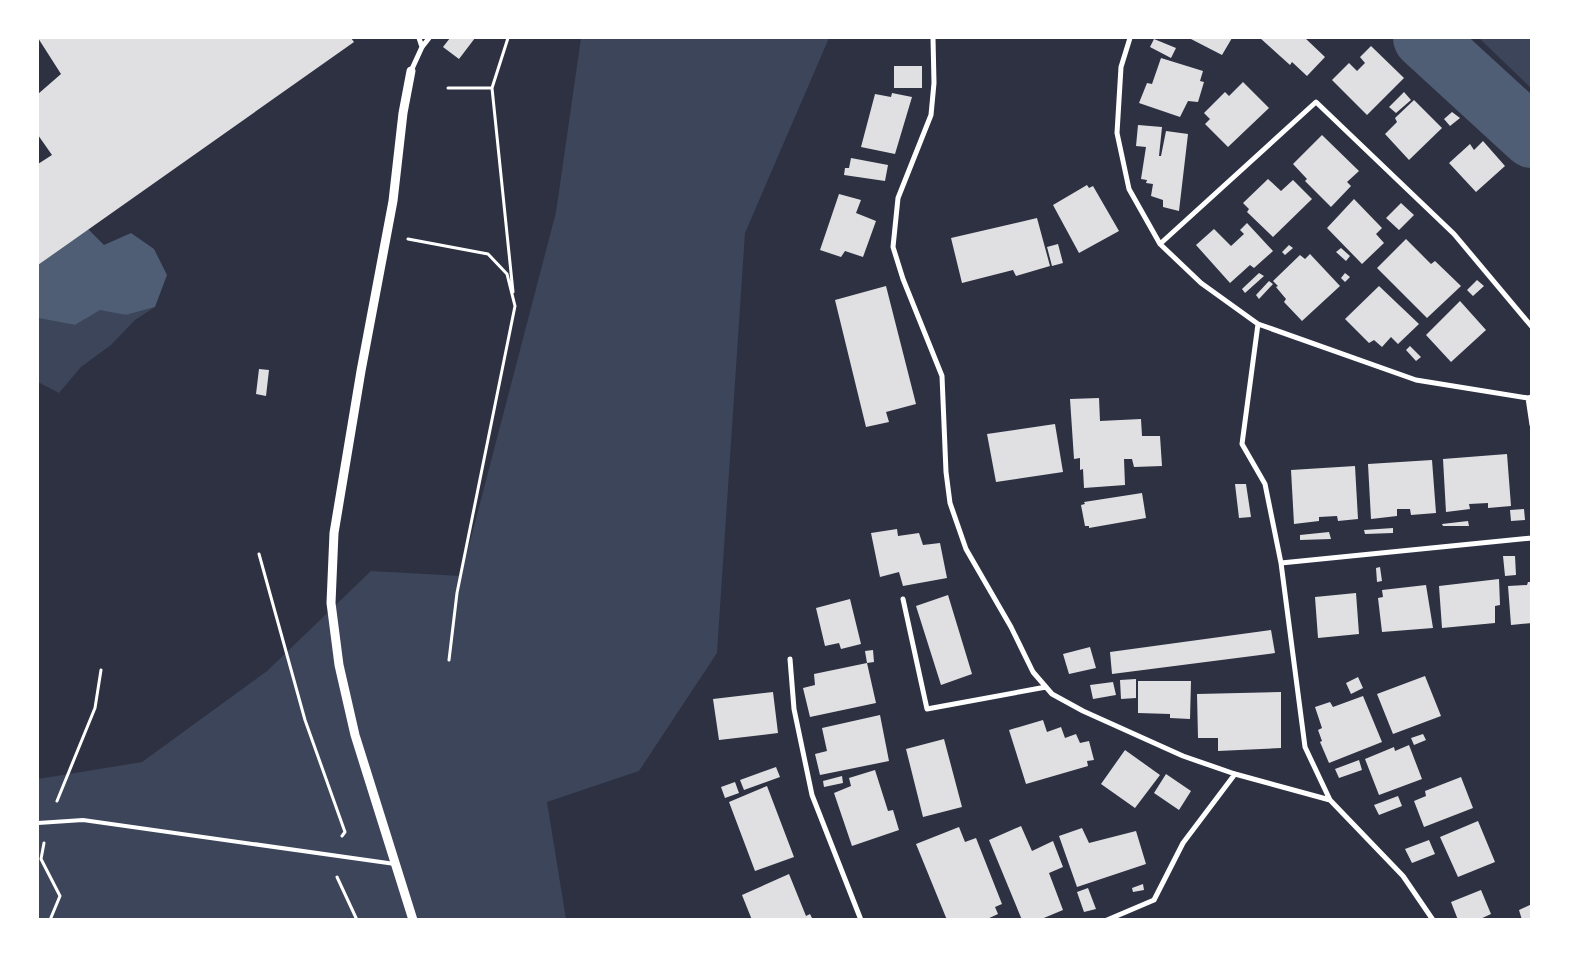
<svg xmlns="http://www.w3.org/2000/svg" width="1569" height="957" font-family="Jost,sans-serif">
	<rect width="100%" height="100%" fill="#2d3142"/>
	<path fill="#3c4559" d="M581,38h248l-84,195 -28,420 -78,118 -92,31 19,117 -528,1v-141l104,-17 125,-91 104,-100 90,5 95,-364z
		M1479,38h52v50z
		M155,307l-20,13 -24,25 -30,22 -22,26 -21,-11v-64l37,7 25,-16 26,6z"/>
	<path fill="#4f5d75" d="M88,229l16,16 27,-12 23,16 13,26 -12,32 -29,8 -26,-5 -25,15 -37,-7v-53z"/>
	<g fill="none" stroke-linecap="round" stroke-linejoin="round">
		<path stroke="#4f5d75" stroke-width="62" d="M1424,38l108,99"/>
	</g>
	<path fill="#e0e0e3" d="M38,38h121l1,1 2,-1h189l3,4 -316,223v-101l14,-9 -14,-20v-41l23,-20z
		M450,38h25l-16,21 -16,-12z
		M1189,38h43l-10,17z
		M1260,38h45l20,19 -18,19 -15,-14 -2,3z
		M1154,39l22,9 -5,10 -21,-11z
		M1371,46l33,32 -37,37 -35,-35 17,-17 8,8 8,-8 -5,-6z
		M1161,58l42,13 -3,10 4,1 -6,20 -10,-1 -8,16 -41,-14 8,-20 5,1z
		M894,66h28v22h-28z
		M1243,82l26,26 -41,39 -23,-23 5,-5 -6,-6 21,-21 4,4z
		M1404,92l7,8 -15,13 -7,-6z
		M892,93l20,4 -17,57 -34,-7 14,-53 16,3z
		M1414,100l28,28 -33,32 -24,-26 12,-12 -2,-4z
		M1452,112l8,6 -10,8 -6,-7z
		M1138,125l24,2 -3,29h2l5,-25 22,3 -9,77 -16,-4v-7l-12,-4 2,-12 -7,-1 1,-3 -6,-1 5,-32 -10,-1z
		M1322,135l37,36 -12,11 4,4 -20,21 -26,-26 2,-2 -14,-15z
		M1483,141l22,25 -29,26 -27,-29 21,-19 4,6z
		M851,158l37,7 -3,16 -41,-6 1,-7h4z
		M1268,179l13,12 12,-11 19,19 -39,38 -26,-25 2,-3 -6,-6z
		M1087,185l2,3 4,-2 26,45 -40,22 -26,-48z
		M839,194l22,6 -5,13 20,8 -13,36 -18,-6 -4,6 -21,-7z
		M1354,199l28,29 -6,6 8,9 -22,21 -35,-36z
		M1401,203l13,12 -15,15 -13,-12z
		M1037,218l13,48 -34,10 -3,-6 -51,13 -11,-45z
		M1247,223l26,28 -19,17 -4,-3 -20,18 -34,-38 18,-16 17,17 13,-12 -4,-4z
		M1406,239l25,25 4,-3 26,25 -34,32 -50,-50z
		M1058,244l5,19 -11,3 -5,-19z
		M1289,245l4,3 -8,7 -3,-3z
		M1341,248l9,8 -4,5 -10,-9z
		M1310,254l30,32 -38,35 -18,-19 2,-3 -10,-12 2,-1 -5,-5 27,-26 5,4z
		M1259,273l5,3 -19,17 -3,-4z
		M1345,273l5,4 -5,5 -4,-4z
		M1477,280l7,6 -11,10 -6,-6z
		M1269,281l4,3 -14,15 -3,-4z
		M886,286l30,118 -30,8 3,10 -23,5 -31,-127z
		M1379,286l40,38 -21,20 -7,-7 -9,10 -8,-7 -5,3 -24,-24z
		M1460,301l26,29 -35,32 -25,-27z
		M1410,346l11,11 -5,4 -10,-11z
		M259,369l10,1 -3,26 -10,-2z
		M1099,398l1,23 41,-2 1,17h18l2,30 -28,1 -2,-8h-8l1,26 -41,3 -1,-19 -3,1v-12l-6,1 -4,-60z
		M1055,424l8,48 -67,10 -9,-48z
		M1507,454l4,52 -23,2v-5l-19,1 1,5 -24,3 -3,-53z
		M1432,460l4,53 -25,2 -1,-6h-13v7l-26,3 -3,-55z
		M1355,466l3,53 -20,2 -1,-5 -18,1v4l-25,3 -3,-54z
		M1235,484h11l5,33 -12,1z
		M1142,493l4,25 -57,10v-2h-4l-4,-21 4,-1 -1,-2z
		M1524,509l1,11 -14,1 -1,-11z
		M1468,521l1,5h-26l-1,-2z
		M1393,528v5l-28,1 -1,-4z
		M897,529l1,7 21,-3 4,12 17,-2 7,35 -44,8 -4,-14 -19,5 -9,-44z
		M1329,532l2,7 -31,1v-5z
		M1503,556h12l1,19 -11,1z
		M1380,567l2,14 -5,1 -1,-14z
		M1499,579l1,26 -5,1v17l-53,5 -3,-42z
		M1528,582h4v41l-21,2 -3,-39 19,-1z
		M1426,585l7,43 -51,4 -4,-34 5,-1 -1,-7z
		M1356,593l3,41 -41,4 -3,-41z
		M948,595l24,79 -31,11 -25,-79z
		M850,599l11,45 -20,5 -2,-6 -14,3 -9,-38z
		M1271,630l4,23 -163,21 -2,-22z
		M1090,647l6,21 -27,6 -6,-20z
		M873,650l1,12 -7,1 -2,-12z
		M867,663l9,40 -66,14 -7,-29 12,-3 -1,-11z
		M1425,676l16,40 -48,18 -16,-40z
		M1358,677l5,11 -12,6 -5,-11z
		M1136,679v19l-15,1 -1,-19z
		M1138,681h53l-1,38 -20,-1v-4l-32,-1z
		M1113,682l3,13 -23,4 -3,-14z
		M773,692l5,41 -59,7 -6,-41z
		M1281,692v56l-63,3v-13h-20l-1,-44z
		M1363,696l19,46 -53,21 -9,-21 2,-1 -4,-11 4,-2 -7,-21 15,-5 3,5z
		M880,715l9,46 -69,14 -5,-21 12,-3 -5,-23z
		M1043,720l4,12 14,-5 4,11 11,-4 4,9 9,-2 5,19 -7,1 1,5 -62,18 -17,-54z
		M1423,734l3,6 -12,5 -3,-7z
		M944,739l18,68 -39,10 -17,-68z
		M1409,745l13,34 -43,16 -14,-36 29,-12 1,4z
		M1125,750l35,25 -25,33 -34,-24z
		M1359,760l3,10 -23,8 -4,-9z
		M776,767l4,10 -36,13 -4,-10z
		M875,770l13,41 5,-1 6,20 -47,16 -18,-53 17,-7 -2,-8z
		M1166,774l25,17 -12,19 -25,-17z
		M842,776l1,7 -19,4 -1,-6z
		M1461,777l12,31 -49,19 -10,-26 12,-5 -1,-5z
		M735,782l4,11 -14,5 -4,-11z
		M767,786l27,71 -39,14 -26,-69z
		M1398,796l4,10 -23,9 -5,-10z
		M1478,821l17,41 -37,15 -18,-40z
		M1021,826l11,25 21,-10 10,26 -14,6 14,37 -24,10h-17l-33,-80z
		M959,827l6,15 11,-4 26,66 -7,3 3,7 -13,6h-38l-31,-76z
		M1082,828l7,15 47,-12 10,33 -69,23 -18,-51z
		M1429,840l6,14 -23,9 -7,-14z
		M789,874l17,42 4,-2 3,6h-61l-10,-25z
		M1143,884l1,6 -11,2 -1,-4z
		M1088,888l8,21 -12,3 -7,-20z
		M1481,890l10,24 -13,6h-20l-7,-18z
		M1532,904v16h-10l-3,-10z"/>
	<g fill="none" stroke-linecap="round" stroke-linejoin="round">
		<path stroke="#fff" stroke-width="3" d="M448,88h44l21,204
			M492,88l16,-50
			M408,239l80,15 19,20 8,32 -58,287 -8,67
			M259,554l46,166 40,112 -3,4
			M57,801l38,-93 6,-38
			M44,843l-3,16 19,37 -10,24
			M337,877l20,43"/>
		<path stroke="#fff" stroke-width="4" d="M38,823l45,-3 312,44"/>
		<path stroke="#fff" stroke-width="5" d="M419,38l3,9
			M933,38l1,45 -3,32 -33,83 -5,49 10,32 39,97 4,96 4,31 16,46 45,78 22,45 19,22 31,17 100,45 52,18 95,26
			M1130,38l-9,29 -4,66 12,56 31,55 41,39 57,41 -16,120 23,40 16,79 24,184 25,53 73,76 30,44
			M411,71l11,-24 7,-9
			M1160,244l156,-142 138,132 78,93
			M1258,324l158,56 112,18 4,-1
			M1528,398l4,27
			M1281,563l251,-25
			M903,599l24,110 119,-22
			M790,659l4,50 18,86 49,125
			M1107,920l47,-20 29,-57 52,-69"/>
		<path stroke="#fff" stroke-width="9" d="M411,71l-8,42 -10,88 -32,170 -27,162 -3,70 8,62 16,70 58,185"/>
	</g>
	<rect width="1569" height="957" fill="none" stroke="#ffffff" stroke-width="78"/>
</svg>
